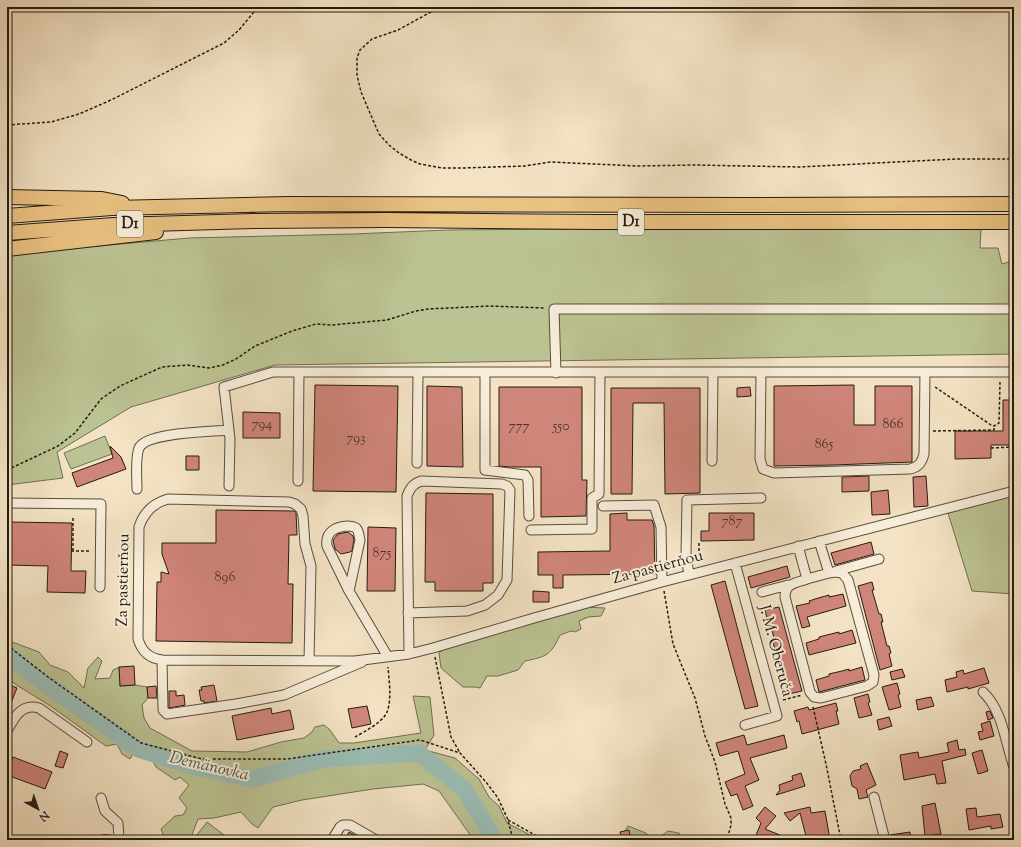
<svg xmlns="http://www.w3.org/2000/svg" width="1021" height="847" font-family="'Sorts Mill Goudy',serif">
	<rect width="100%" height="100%" fill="#f3e3c4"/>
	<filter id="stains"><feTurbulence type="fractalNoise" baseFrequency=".005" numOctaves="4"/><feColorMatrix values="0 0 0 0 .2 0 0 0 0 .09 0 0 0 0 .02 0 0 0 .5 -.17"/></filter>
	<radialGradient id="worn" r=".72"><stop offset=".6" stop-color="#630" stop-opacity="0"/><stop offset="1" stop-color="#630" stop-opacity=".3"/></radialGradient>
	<path fill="#bcc393" stroke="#706f52" d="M689,228l292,1 -1,19h18l4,16 12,-4v94l-739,11 -144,42 -74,45 6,26 -56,7v-231l182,-16 164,-4 94,-4z
		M105,436l7,18 -41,15 -7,-16z
		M1014,495v99l-42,-3 -24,-78z
		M585,607l20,1 -4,8 -13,1 -9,4 2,8 -6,3 -4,-1 -11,4c-9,20 -14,22 -35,26l-7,9 -20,6h-11l-7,12 -5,-1h-12l-22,-19 -2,-15 4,-3z
		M7,640l32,12 11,13 18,7 16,16 4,-20 10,-11 4,4 -7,18 15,-1 3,-8 6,-3 1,19 15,-1 12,2 1,11 -6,7 2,13 6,10 42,23 55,1 34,-10 23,-4 8,-6 3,-5 9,-2 6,5 9,13h15l67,-10 -8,-37 17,1 4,38 -9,15 30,8 24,21 10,18 10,9 8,17 33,17h-70l1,-4 -32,-45 -16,-7 -50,5 -71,11 -29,7 -15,21 -6,-4 -11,-12 -27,6 -16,1 -8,21h-25l-4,-11 14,-13 8,-1 4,-7 -8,-10 10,-13 -9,-8 -5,3 -19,-13 -11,-21 -6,-2 -9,15 -8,-5 -5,-10 -11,2 -57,-41 -31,-19 -11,-8z
		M207,822l21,16 -1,2h-34z
		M628,826l18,7 7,7h-34z
		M668,831l11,2 3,7h-26z"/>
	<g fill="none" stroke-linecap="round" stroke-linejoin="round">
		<path stroke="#9bbeb7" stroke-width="17" d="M7,654l36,28 95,67 60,19 55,11 70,-20 96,-6 45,36 31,51"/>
	</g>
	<path fill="#d0857a" stroke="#241b11" d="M315,385l83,1 -2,106 -83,-1z
		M854,385v40h21v-39h37v76l-79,3 -59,1v-80z
		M427,386l35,1 1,80 -36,-1z
		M499,387h83v93h5l-1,36 -45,1v-50h-31l-11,-1z
		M750,387l1,9 -14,1v-9z
		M611,388h89v105l-35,1 -1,-91h-31l-1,91h-21z
		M1003,400h11v45h-23v13l-36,1v-28h48z
		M243,412l37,1v25h-37z
		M110,446l11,11 5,12 -49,18 -5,-14 41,-15z
		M186,456h13v14h-13z
		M869,476v15l-27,1v-15z
		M926,476l2,30 -14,1 -1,-30z
		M888,490l2,24 -18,1 -1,-23z
		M426,493l67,1v89h-10v8h-48v-9h-10z
		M216,510l78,1 2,1 1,23h-8l-1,49h5l-1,59 -136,-2 1,-59h4v-10l8,2 -7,-20v-11h54z
		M627,513v7h25l2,6 1,48 -92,1v13h-10v-13h-15v-23l72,-1v-37z
		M709,513h45v27l-53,1v-10h8z
		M7,522l65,1 -1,48h15l-1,22 -38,-1 1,-26 -41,-1z
		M368,527l28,1 -1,63h-28z
		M348,532l5,4 1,4 -2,11 -2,1 -9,2 -6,-5 -2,-9 5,-6z
		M871,542l3,12 -39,11 -4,-12z
		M787,566l3,11 -39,11 -3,-11z
		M725,581l33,125 -13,3 -34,-124z
		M872,582l2,8h-2l7,24h2l2,8h-2l6,24h2l2,7 -2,1 3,12 -12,4 -22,-84z
		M533,591l16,1v10h-16z
		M843,594l3,12 -39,11 3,9 -8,2 -6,-22 14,-3 -1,-2 6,-2 14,-4v2z
		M779,607l23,84 -13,3 -3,-12h-2l-2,-8h2l-7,-24h-2l-2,-8h2l-6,-24h-2l-2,-8z
		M852,630l4,13 -47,12 -3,-12 13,-4v-2l20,-5v2z
		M134,666l1,19 -15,1 -1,-19z
		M862,667l3,13 -46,12 -3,-12 13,-4v-2l13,-3 7,-2v2z
		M984,668l5,15 -21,6v-2l-21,5 -2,-12 12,-3 -1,-5 7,-2 1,4z
		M902,669l3,8 -13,3 -2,-8z
		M897,683l3,11 -2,1 3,12 -12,3 -7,-23z
		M7,684l10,4 -10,25z
		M214,685l3,16 -13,2v-2h-3l-2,-11h3l-1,-3z
		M156,686l1,12h-9l-1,-11z
		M169,691h7v5l8,-1 1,10 -16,3z
		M868,694l2,8 -2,1 4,12 -13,3 -5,-20z
		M931,697l3,9 -16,4 -2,-10z
		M836,703l2,8h-2l3,13 -37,10 -3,-13 -2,1 -3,-11 14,-4 1,3z
		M367,706l4,18 -19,4 -4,-19z
		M271,708l1,6 18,-4 4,19 -57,11 -5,-24z
		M990,711l3,7 -5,2 -2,-8z
		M889,717l3,9 -13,4 -2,-10z
		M990,721l4,15 -14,4 -2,-8 5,-1 -2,-7z
		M744,735l3,10 37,-10 3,13 -37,10 9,22 -14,6 8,20 -10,4 -6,-16 -6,2 -6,-14 20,-8 -7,-23 -18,5 -4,-13z
		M957,740l2,10 6,-1 1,6 -24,6 4,22 -9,1 -2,-10 -31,6 -4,-25 18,-3 1,6 30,-6 -2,-9z
		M982,750l6,21 -10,3 -6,-21z
		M60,751l8,3 -5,14 -8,-2z
		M13,757l39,15 -7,17 -38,-14z
		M867,763l9,22 -10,5 2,7 -9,2 -2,-10 -5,-3 -2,-10 3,-5 8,-2 -1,-3z
		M801,773l4,13 -29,9 4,-5 -1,-5 14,-5 -1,-4z
		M935,803l6,31 -16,2 -3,-30z
		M765,807l11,9 -11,13 27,11h-23l-9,-4 -4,4h-2l7,-17 -5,-5z
		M810,807l1,6 14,-2 5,29h-23l-7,-27 -10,8 -6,-8z
		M976,808l1,9 23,-3 3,13 -12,2v-3l-22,4 -3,-21z
		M629,830l2,10h-9l-2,-8z
		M349,832l15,8h-19z
		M910,832l1,8h-20l-1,-5z"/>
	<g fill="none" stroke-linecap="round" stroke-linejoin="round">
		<defs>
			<path id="minor" d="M761,372l-1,87 3,10 11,4 136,-4c9,-2 12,-7 14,-15l1,-82
				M485,373v97l40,5 3,5 1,36
				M556,373l-2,-64h460
				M712,461l1,-89
				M417,463l1,-90
				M298,481l1,-109
				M229,486l1,-47 -6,-52 49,-15h741
				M137,489c0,-11 -2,-31 2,-41 8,-16 72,-16 90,-18
				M7,503l94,1 -1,83
				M603,506l51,-1 7,22 1,55
				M531,530l61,-1v-31l7,-4 1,-121
				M798,546l9,33c-11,4 -22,4 -22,18l25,95 4,5 7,1 46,-12 6,-4 1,-7 -26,-95 -6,-7 -7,-1 -6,1 -10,-32
				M735,563l42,153 -32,9
				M836,571l43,-12
				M689,575l-3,-20 1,-55 74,-2
				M807,579l22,-6
				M349,591l11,-51c-1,-4 -1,-9 -4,-12 -3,-2 -6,-2 -9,-2 -12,1 -22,6 -20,20l22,45 39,66
				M762,592l26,-7
				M408,613l59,-2 18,-6 13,-10 9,-15 3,-90 -3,-4 -5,-2 -81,-3c-8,3 -11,7 -14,15 1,52 1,105 2,158
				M162,660l1,50 4,4 69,-10 48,-9 78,-33
				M309,661l2,-95 -6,-22 -2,-28 -2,-7 -6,-5 -6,-2 -121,-3c-15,4 -24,13 -29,28l-1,112c4,13 11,19 24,21l193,1 54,-7 24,-6 101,-30 128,-36 352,-91
				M983,692c20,19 22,50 31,75
				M7,731c7,-13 14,-28 32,-23l48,34
				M874,797l11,43
				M101,798l4,13 13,12 1,15 -17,2
				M332,840l8,-13 3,-2h7l26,15"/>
			<path id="highway" d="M7,197l95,2 20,4
				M7,216l105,-8 176,-4 460,1 266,-1
				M7,233l107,-8 139,-4 133,-1 210,2h418
				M7,249l149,-17"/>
		</defs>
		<use href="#minor" stroke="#584d3e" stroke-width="11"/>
		<use href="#highway" stroke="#241b11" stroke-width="16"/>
		<path stroke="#241b11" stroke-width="1.5" stroke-dasharray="3 2" stroke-linecap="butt" d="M440,7l-42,23 -26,9 -12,11 -3,8v17l4,17 18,42 10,11 10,8 12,7 9,4 22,4h20l63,-2 25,-4 88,4 56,-1 105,2 157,-8h58
			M7,125l44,-3 28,-8 32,-14 113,-57 15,-13 19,-23
			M935,387l56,38 3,1 5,-3 1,-41
			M933,431l61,-1v-4
			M991,448l23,-1
			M7,470l51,-24 17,-13 26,-34 19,-13 42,-19 25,-2 22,3 14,-3 13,-6 19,-13 37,-15 24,-7 16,1 55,-5 29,-9 12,-2 61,-3 55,2
			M699,543v19
			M71,551h19
			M73,551v-35
			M664,591l9,53 22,54 10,38 10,26 10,42 6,14v7l-3,11
			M7,645l41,32 93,66 61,16h85l133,-19 40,13 26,29 12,16 10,22 5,20
			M435,657l16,80 9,16
			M783,700l19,-5
			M813,707l13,57 15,76
			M355,737c9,-5 28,-15 32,-25 5,-12 2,-33 1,-45
			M508,820l36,20
			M711,840l17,-4 10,4"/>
		<use href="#minor" stroke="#f7edd9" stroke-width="9"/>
		<use href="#highway" stroke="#eac282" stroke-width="14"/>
	</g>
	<g text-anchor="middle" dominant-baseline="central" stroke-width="4" stroke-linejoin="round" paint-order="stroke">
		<g font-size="14" fill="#4f362b">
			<text x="262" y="425">794</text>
			<text x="893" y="425">866</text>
			<text x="519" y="427">777</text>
			<text x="561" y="427">550</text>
			<text x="356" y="439">793</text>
			<text x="824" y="445">865</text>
			<text x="732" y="522">787</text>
			<text x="382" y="554">875</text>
			<text x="225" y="578">896</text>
		</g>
		<g fill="#f7edd9" stroke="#635a4d" stroke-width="1">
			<rect x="618" y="209" width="26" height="26" rx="3"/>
			<rect x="117" y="211" width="26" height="26" rx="3"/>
		</g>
		<g font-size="15" font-weight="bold" fill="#241b11">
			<text x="631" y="222">D1</text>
			<text x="130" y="224">D1</text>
		</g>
		<g font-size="16" fill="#241b11" stroke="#f7edd9">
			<text transform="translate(658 568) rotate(-15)">Za pastierňou</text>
			<text transform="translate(124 580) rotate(-89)">Za pastierňou</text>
			<text transform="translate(775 651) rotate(75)">J. M. Oberuča</text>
		</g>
		<g font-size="17" font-style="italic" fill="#4e544b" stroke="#f7edd9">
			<text transform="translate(209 767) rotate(13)">Demänovka</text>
		</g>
	</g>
	<rect width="1021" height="847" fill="none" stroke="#f3e3c4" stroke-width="24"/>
	<rect x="8" y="8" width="1005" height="831" fill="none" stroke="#241b11" stroke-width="2"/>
	<rect x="12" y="12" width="997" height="823" fill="none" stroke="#241b11"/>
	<g transform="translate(38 809) rotate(140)" stroke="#f7edd9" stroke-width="3" paint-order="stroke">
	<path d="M0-3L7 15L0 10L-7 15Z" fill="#241b11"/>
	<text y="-6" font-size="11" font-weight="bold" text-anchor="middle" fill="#241b11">N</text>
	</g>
	<rect width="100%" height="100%" filter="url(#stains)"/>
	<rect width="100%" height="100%" fill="url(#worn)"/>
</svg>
